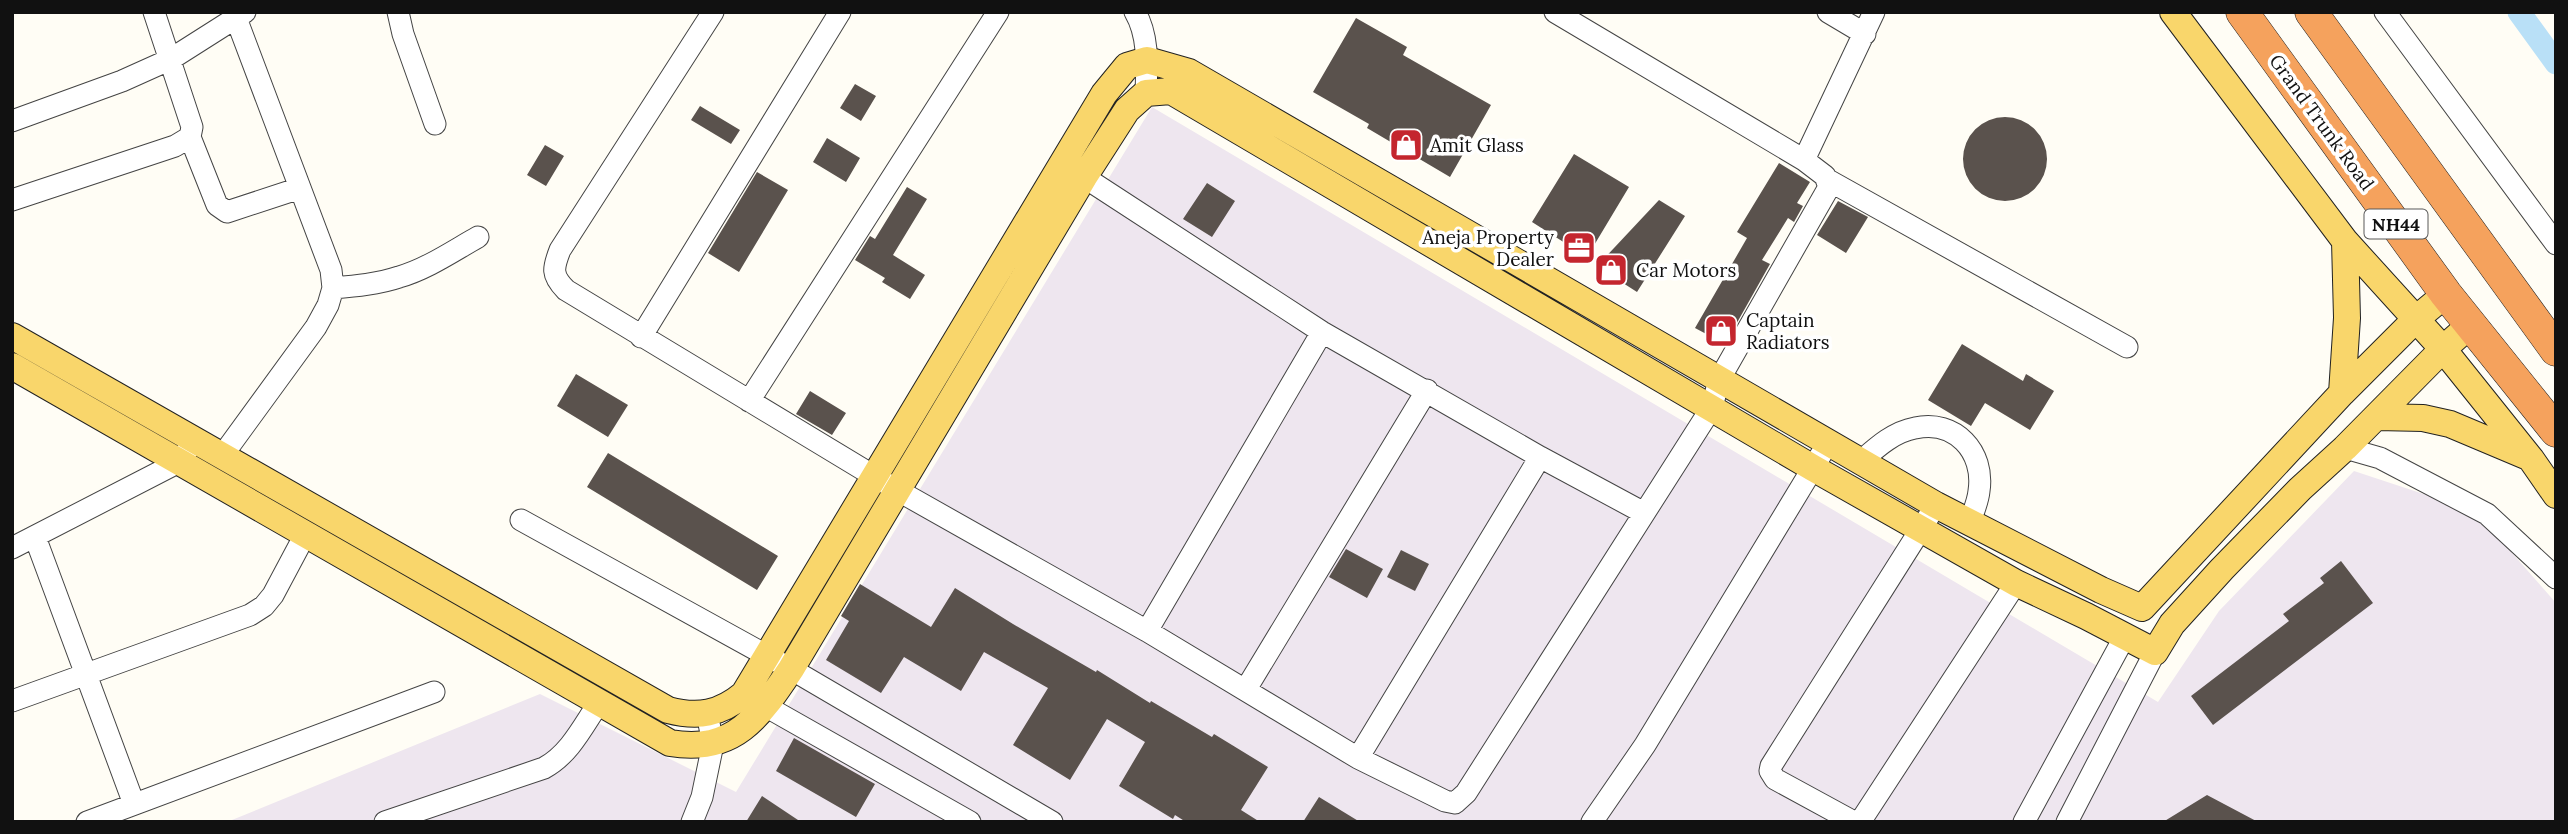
<svg xmlns="http://www.w3.org/2000/svg" width="2568" height="834" font-family="Lora,serif">
	<rect width="100%" height="100%" fill="#fffdf5"/>
	<path fill="#eee6ef" d="M1152,107l1006,595 61,-91 135,-140 121,40 81,92v219h-2329l313,-128 196,98z"/>
	<g fill="none" stroke-linecap="round" stroke-linejoin="round">
		<path stroke="#b9e0f7" stroke-width="23" d="M2519,12l37,51"/>
	</g>
	<path fill="#5a524d" d="M1356,18l51,29 -4,8 88,50 -41,72 -83,-49 2,-4 -56,-32z
		M855,84l21,12 -15,25 -21,-13z
		M700,106l40,24 -9,14 -40,-24z
		M1963 159a42 42 0 1 1 84 0a42 42 0 1 1-84 0Z
		M827,138l33,20 -14,24 -33,-20z
		M545,145l19,11 -18,30 -19,-11z
		M1574,154l55,33 -42,70 -55,-35z
		M1779,163l31,19 -13,21 6,3 -9,16 -6,-4 -26,42 8,4 -45,80 -30,-16 52,-90 -10,-6z
		M757,172l31,18 -49,82 -31,-19z
		M1207,183l28,18 -23,36 -29,-18z
		M907,187l20,12 -34,56 32,20 -15,24 -28,-17 3,-4 -30,-18 15,-24 5,3z
		M1659,200l26,16 -48,76 -25,-16 2,-3 -15,-9z
		M1838,201l30,16 -22,36 -29,-18z
		M1962,344l61,37 3,-7 28,17 -24,39 -45,-27 -14,23 -43,-26z
		M576,374l52,31 -20,32 -51,-31z
		M810,391l36,22 -14,22 -36,-21z
		M608,453l170,103 -21,34 -170,-103z
		M1346,549l37,20 -16,29 -38,-21z
		M1401,550l28,14 -14,27 -28,-14z
		M2341,561l32,42 -160,122 -22,-29 98,-75 -6,-7 41,-31 -4,-5z
		M860,584l71,43 24,-39 58,36 83,48 1,-2 53,33 1,-2 61,36 2,-3 54,33 -27,43 19,12h-74l-11,-7 -2,4 -54,-33 26,-44 -38,-23 -37,61 -57,-35 35,-57 -64,-36 -23,39 -57,-34 -23,36 -55,-33 23,-39 -8,-5z
		M794,738l81,46 -19,33 -80,-46z
		M2207,795l51,27h-95z
		M762,796l39,26h-55z
		M1319,797l41,25h-57z"/>
	<g fill="none" stroke-linecap="round" stroke-linejoin="round">
		<defs>
			<path id="minor" d="M398,12l5,22 32,90
				M713,12l-153,238c-7,18 -9,25 6,40l331,200 250,141 211,127 87,43 10,2 11,-10 246,-386 7,-27 110,-193 -4,-11 -21,-16 -249,-148
				M1135,12c14,24 12,54 11,81
				M1828,12l37,22
				M2385,12l171,232
				M12,121l110,-40 49,-22 74,-47
				M190,137l27,68 10,7 73,-24
				M1804,160l70,-148
				M1084,177l238,155 218,125 104,56
				M1828,180l299,167
				M12,200l163,-54 15,-9 2,-10 -38,-115
				M333,288c23,-2 45,-4 66,-11 28,-8 54,-26 79,-40
				M641,337l199,-325
				M749,401l249,-389
				M2345,448l35,10 107,56 69,64
				M222,456l94,-129 12,-22 5,-17 -2,-18 -95,-252
				M1860,462c16,-14 33,-30 55,-34 40,-9 70,24 64,63 -1,11 -6,21 -9,31
				M521,520l270,149 261,153
				M35,537l99,267
				M12,548l167,-86 8,-11
				M1147,631l175,-299
				M1246,689l181,-299
				M753,699l217,123
				M12,701l238,-86 14,-9 9,-11 33,-62
				M1358,758l182,-301
				M87,822l347,-130
				M385,822l159,-54c26,-14 39,-42 56,-67
				M692,822l10,-25 11,-53 -6,-31
				M1592,822l53,-77 183,-302
				M1854,822l-79,-43 -5,-8 1,-5 165,-261
				M1860,822l156,-239
				M2024,822l101,-186
				M2067,822l88,-170"/>
			<path id="major" d="M2173,12l172,229 98,108 88,110 25,36
				M12,336l656,374c30,8 52,4 76,-16l360,-600 23,-28 20,-6 42,12 747,433 165,85 41,18 200,-215 74,-74 30,-25
				M12,366l658,377c64,11 89,-26 121,-74l293,-492 43,-67 19,-17 25,-2 642,377 203,115 70,33 69,36 17,-28 50,-55 78,-80 45,-41 98,-99 27,-24
				M2342,393l5,-75 -2,-77
				M2377,417l46,1 27,6 76,32"/>
			<path id="highway" d="M2242,12l204,282 110,137
				M2311,12l245,338"/>
		</defs>
		<use href="#minor" stroke="#444" stroke-width="23"/>
		<use href="#major" stroke="#222" stroke-width="28"/>
		<use href="#highway" stroke="#222" stroke-width="33"/>
		<use href="#minor" stroke="#fff" stroke-width="21"/>
		<use href="#major" stroke="#f9d66b" stroke-width="26"/>
		<use href="#highway" stroke="#f5a25d" stroke-width="32"/>
	</g>
	<defs>
		<symbol id="shop-square" viewBox="-11 -11 22 22"><rect x="-9" y="-9" width="18" height="18" rx="4" fill="#c4262e" stroke="#fff"/><path d="M-5-2.5h2.3a2.7 3.5 0 0 1 5.4 0H5L5.5 6h-11ZM-1.5-2.5h3a1.5 2.3 0 0 0-3 0Z" fill="#fff"/></symbol>
		<symbol id="office-square" viewBox="-11 -11 22 22"><rect x="-9" y="-9" width="18" height="18" rx="4" fill="#c4262e" stroke="#fff"/><path d="M-6-3h4V-5.5h4V-3h4V5H-6ZM-1-4.5V-3h2v-1.5ZM-6 0V1H6V0Z" fill="#fff"/></symbol>
	</defs>
	<g fill-rule="evenodd">
		<use href="#shop-square" x="1387" y="126" width="38" height="38"/>
		<use href="#office-square" x="1560" y="229" width="38" height="38"/>
		<use href="#shop-square" x="1592" y="251" width="38" height="38"/>
		<use href="#shop-square" x="1702" y="312" width="38" height="38"/>
	</g>
	<g text-anchor="middle" dominant-baseline="central" stroke-width="7" stroke-linejoin="round" paint-order="stroke">
		<rect fill="#fff" stroke="#585858" stroke-width="2" x="2364.5" y="209.5" width="63" height="29" rx="5"/>
		<g font-size="18" font-weight="bold" fill="#111">
			<text x="2396" y="224">NH44</text>
		</g>
		<g font-size="19" fill="#111" stroke="#fff">
			<text transform="translate(2322 122) rotate(54)">Grand Trunk Road</text>
		</g>
		<g font-size="19" fill="#111" stroke="#fff" text-anchor="start">
			<text x="1430" y="145">Amit Glass</text>
			<text x="1554" y="237" text-anchor="end">Aneja Property<tspan x="1554" dy="22">Dealer</tspan></text>
			<text x="1636" y="270">Car Motors</text>
			<text x="1746" y="320">Captain<tspan x="1746" dy="22">Radiators</tspan></text>
		</g>
	</g>
	<rect width="2568" height="834" fill="none" stroke="#111111" stroke-width="28"/>
</svg>
